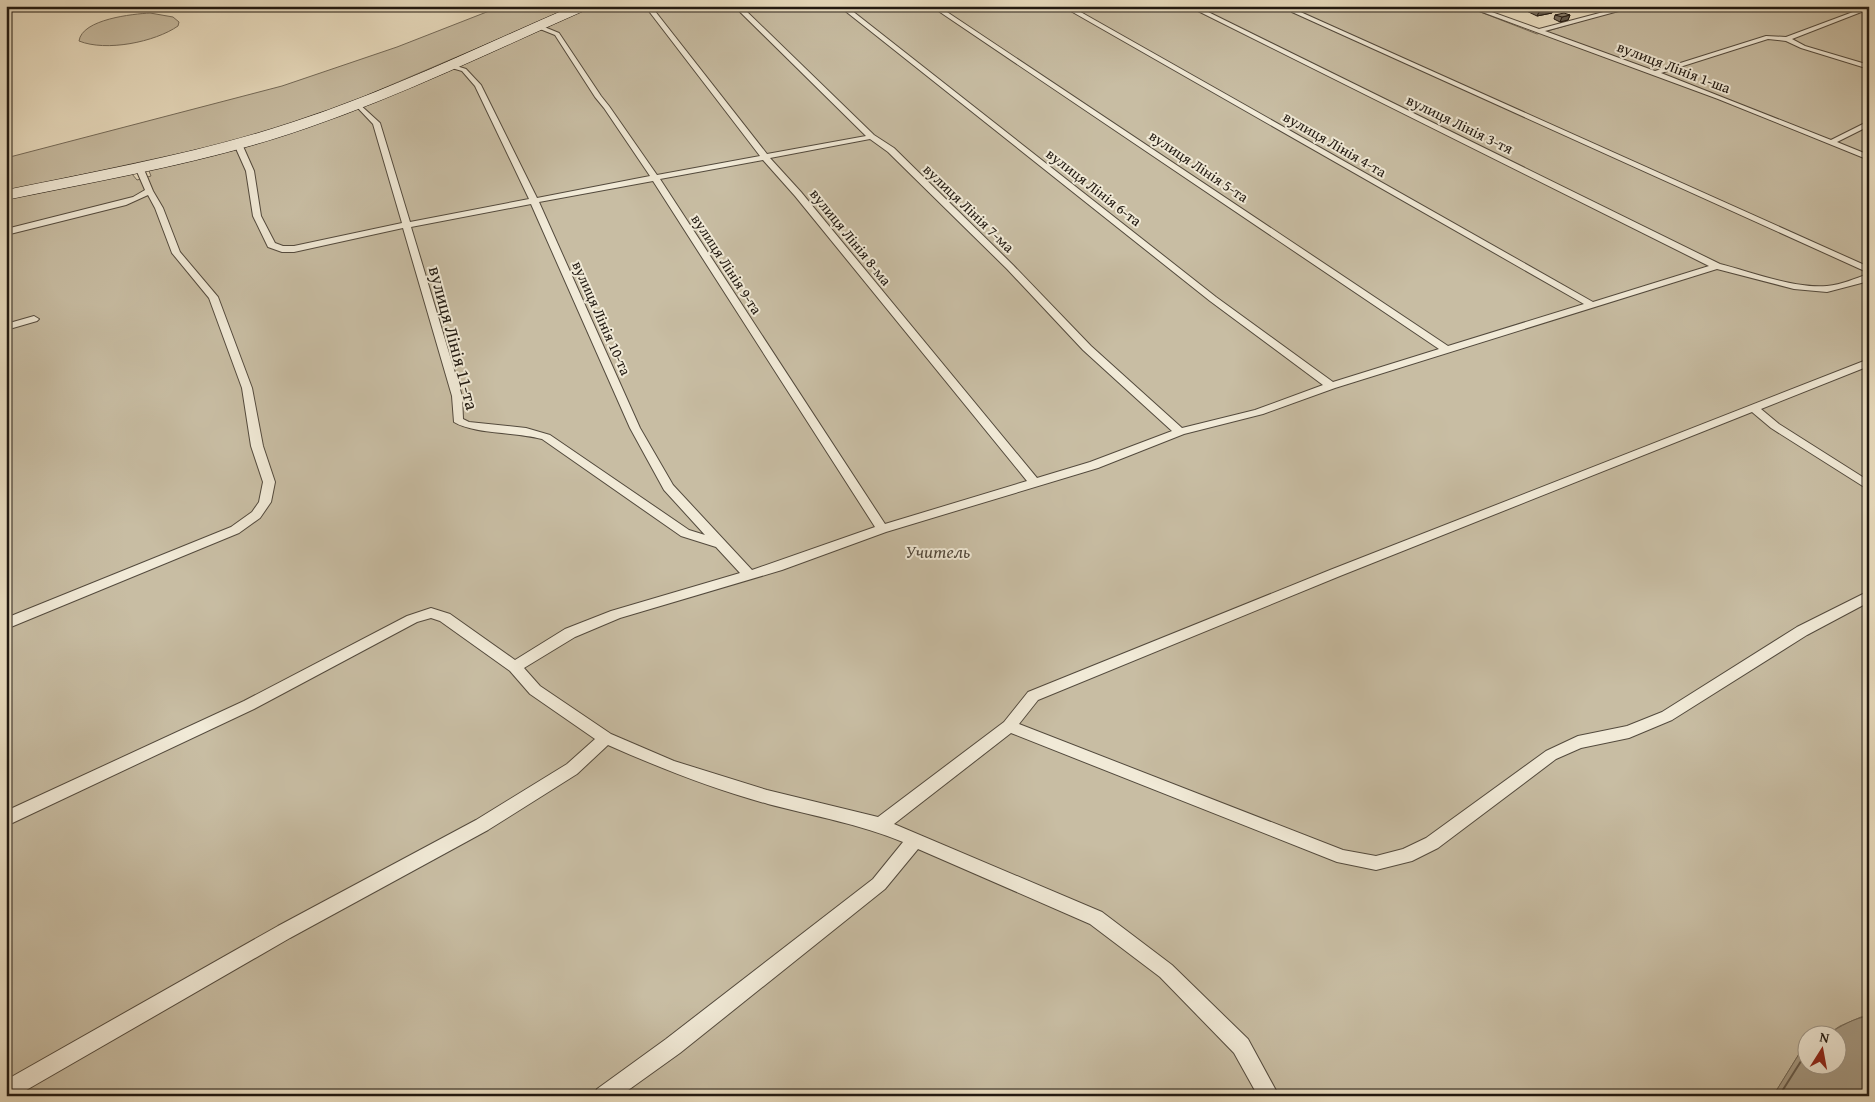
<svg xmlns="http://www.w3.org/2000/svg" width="1875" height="1102" font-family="'Gentium Book Plus',serif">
	<rect width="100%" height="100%" fill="#eadec1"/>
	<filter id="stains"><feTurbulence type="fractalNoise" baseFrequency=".004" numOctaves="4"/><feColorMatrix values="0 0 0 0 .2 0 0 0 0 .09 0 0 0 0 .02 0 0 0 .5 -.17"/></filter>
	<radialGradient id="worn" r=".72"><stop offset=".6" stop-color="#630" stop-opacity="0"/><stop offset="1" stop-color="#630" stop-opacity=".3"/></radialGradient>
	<path fill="#c8bda3" stroke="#746b5a" d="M502,6h74l-241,103 -102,33 -227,49v-33l276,-72 115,-39z
		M591,6h874l72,28 97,-28h235v1010l-8,1 -21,9 -12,8h-20l-1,15 -8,5 -26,42h-1767v-898l126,-24 5,6 14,-4 -2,-5 4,-2 193,-57z
		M150,13l23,4 6,5 -1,4c-23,16 -72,26 -99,15 3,-22 54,-27 71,-28z"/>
	<path fill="#a69b85" stroke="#716757" d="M1869,1016v80h-96l26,-42 8,-5 1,15h30v-30h-10c13,-8 26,-16 41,-18z"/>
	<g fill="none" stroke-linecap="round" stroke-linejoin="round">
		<path stroke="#645a4b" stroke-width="2" d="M1779,1096l24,-38 5,-3"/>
		<defs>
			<path id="lane" d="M645,6h6l116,148 99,-18 -132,-130h7l133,129 20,13 119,117 78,81 91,82 73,-18 68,-25 -113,-84 -371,-295h7l370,291 117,85 106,-33 -508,-343h7l510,340 136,-42 -522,-298h8l523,296 116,-36 -521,-260h8l524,258c32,8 75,25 107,22 15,-1 28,-8 42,-12v7l-42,11 -33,-3 -77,-20 -382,119 -72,26 -79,20 -86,34 -212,64 -104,38 -162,48 -45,19 -51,31 16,18 71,48 63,27 93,29 111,27 126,-95 24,-30 302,-122 539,-211v7l-108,43 18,15 90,57v9l-98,-62 -19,-16 -412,164 -302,124 -19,24 324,126 33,6 27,-7 23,-11 120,-87 32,-15 49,-10 35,-14 135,-85 72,-36v11l-62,33 -135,85 -43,18 -48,10 -25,11 -118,89 -26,13 -36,9 -39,-8 -326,-129 -117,91 208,88 70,53 76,74 31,57h-21l-24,-43 -74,-76 -70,-53 -172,-75 -33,40 -205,164 -60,43h-26l3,-7 69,-50 207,-160 30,-37c-43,-18 -90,-26 -135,-38 -55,-15 -108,-36 -160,-59l-31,29 -89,56 -198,108 -274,158h-10v-16l272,-154 198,-106 91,-56 28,-25 -65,-45 -20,-23 -70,-50 -9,-3 -14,4 -163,87 -248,117v-15l238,-110 163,-85 24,-8 19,6 65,46 50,-31 46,-18 129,-38 -24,-26 -35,-11 -139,-97c-25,-7 -69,-5 -88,-17l-2,-26 -49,-168 -109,24h-12l-14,-5 -15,-31 -7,-45 -12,-27 4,-2 4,2 12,27 7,45 14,27 8,3h11l108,-23 -29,-99 -18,-19v-2l2,-1 23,21 30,99 119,-23 -54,-113 -13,-15 -17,-5 -1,-1 3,-2 19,6 15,16 56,113 113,-22 -46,-68 -9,-11 -40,-62 -20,-8 2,-3 22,9 42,63 8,10 48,69 103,-19zM870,139l18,13 119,117 76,81 89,81 -82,31 -53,16 -236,-286 -31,-34zM763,160l32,36 232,285 -142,43 -225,-345zM653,181l222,346 -123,43 -79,-85 -33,-57 -101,-226zM531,204l99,224 34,62 41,45 -16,-5 -139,-95 -24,-7 -57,-6 -6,-3 -1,-23 -51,-169z
				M1292,6h7l-3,4 573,257v6l-577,-261 -3,-3z
				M1466,6h9l64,23 87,-23h11l-92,25 110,40 111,-35 20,1 83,-31v3l-77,30 13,7 64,19v4l-68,-21 -15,-7 -18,-2 -107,34 170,67 38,-19v5l-32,16 32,13v5l-151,-61z
				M136,165l7,2 10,24 10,17 17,44 38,45 34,91 11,58 12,36 -4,20 -11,16 -21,15 -233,96v-11l225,-91 21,-15 7,-10 4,-20 -12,-36 -9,-58 -33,-90 -37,-45 -17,-45 -7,-13 -22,10 -120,30v-6l127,-32 12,-7 -10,-23z
				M34,316l5,3 -2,2 -31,9v-6z"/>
			<path id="secondary" d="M573,6h17l-2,3c-93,41 -185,86 -281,119 -97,34 -200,51 -301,72v-10c97,-20 194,-37 287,-68 96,-31 187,-76 280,-116z"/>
		</defs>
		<use href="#lane" stroke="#534a3d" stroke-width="2"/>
		<use href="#secondary" stroke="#211911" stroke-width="1"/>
		<use href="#lane" fill="#f1ead7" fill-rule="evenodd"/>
		<use href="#secondary" fill="#f1ead7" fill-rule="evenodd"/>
	</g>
	<path fill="#776d5e" stroke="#211911" d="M1482,6h18l-11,3z
		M1516,6h30l6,7 -15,3z
		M1555,15h15l-2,5 -8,2 -6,-3z"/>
	<path fill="#61594c" stroke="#211911" d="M1490,6h10l-11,3z
		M1553,8l-1,5 -15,3 2,-4z
		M1570,15l-2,5 -8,2 2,-5z"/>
	<path fill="#8a7f6d" stroke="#211911" d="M1526,6h20l7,2 -14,4z
		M1564,13l6,2 -8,2 -7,-2z"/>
	<g text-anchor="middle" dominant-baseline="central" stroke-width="4" stroke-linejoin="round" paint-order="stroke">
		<g font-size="15" fill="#211911" stroke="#f1ead7">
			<text transform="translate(1674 67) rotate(21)">вулиця Лінія 1-ша</text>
			<text transform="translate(1460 124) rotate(26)">вулиця Лінія 3-тя</text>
			<text transform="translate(1335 144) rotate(30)">вулиця Лінія 4-та</text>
			<text transform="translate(1199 166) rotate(34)">вулиця Лінія 5-та</text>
			<text transform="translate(1094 187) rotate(38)">вулиця Лінія 6-та</text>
			<text transform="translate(969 208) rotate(44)">вулиця Лінія 7-ма</text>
			<text transform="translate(851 237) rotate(51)">вулиця Лінія 8-ма</text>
			<text transform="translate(727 264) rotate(57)">вулиця Лінія 9-та</text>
			<text transform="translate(602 318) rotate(66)">вулиця Лінія 10-та</text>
		</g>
		<g font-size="18" fill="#211911" stroke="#f1ead7">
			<text transform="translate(454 338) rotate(75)">вулиця Лінія 11-та</text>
		</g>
		<g font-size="18" font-style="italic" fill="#534a3d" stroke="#f1ead7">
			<text x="938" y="551">Учитель</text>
		</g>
	</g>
	<rect width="1875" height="1102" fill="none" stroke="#eadec1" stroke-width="25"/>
	<rect x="8" y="8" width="1860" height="1087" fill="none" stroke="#211911" stroke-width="2.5"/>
	<rect x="12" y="12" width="1850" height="1077" fill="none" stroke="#211911"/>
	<g transform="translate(1822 1050) rotate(11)"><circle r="24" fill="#f1ead7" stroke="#9e9688"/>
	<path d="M0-4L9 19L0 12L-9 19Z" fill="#8f2418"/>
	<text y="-8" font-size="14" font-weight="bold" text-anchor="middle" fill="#211911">N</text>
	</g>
	<rect width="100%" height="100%" filter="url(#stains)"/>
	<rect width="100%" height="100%" fill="url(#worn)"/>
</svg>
